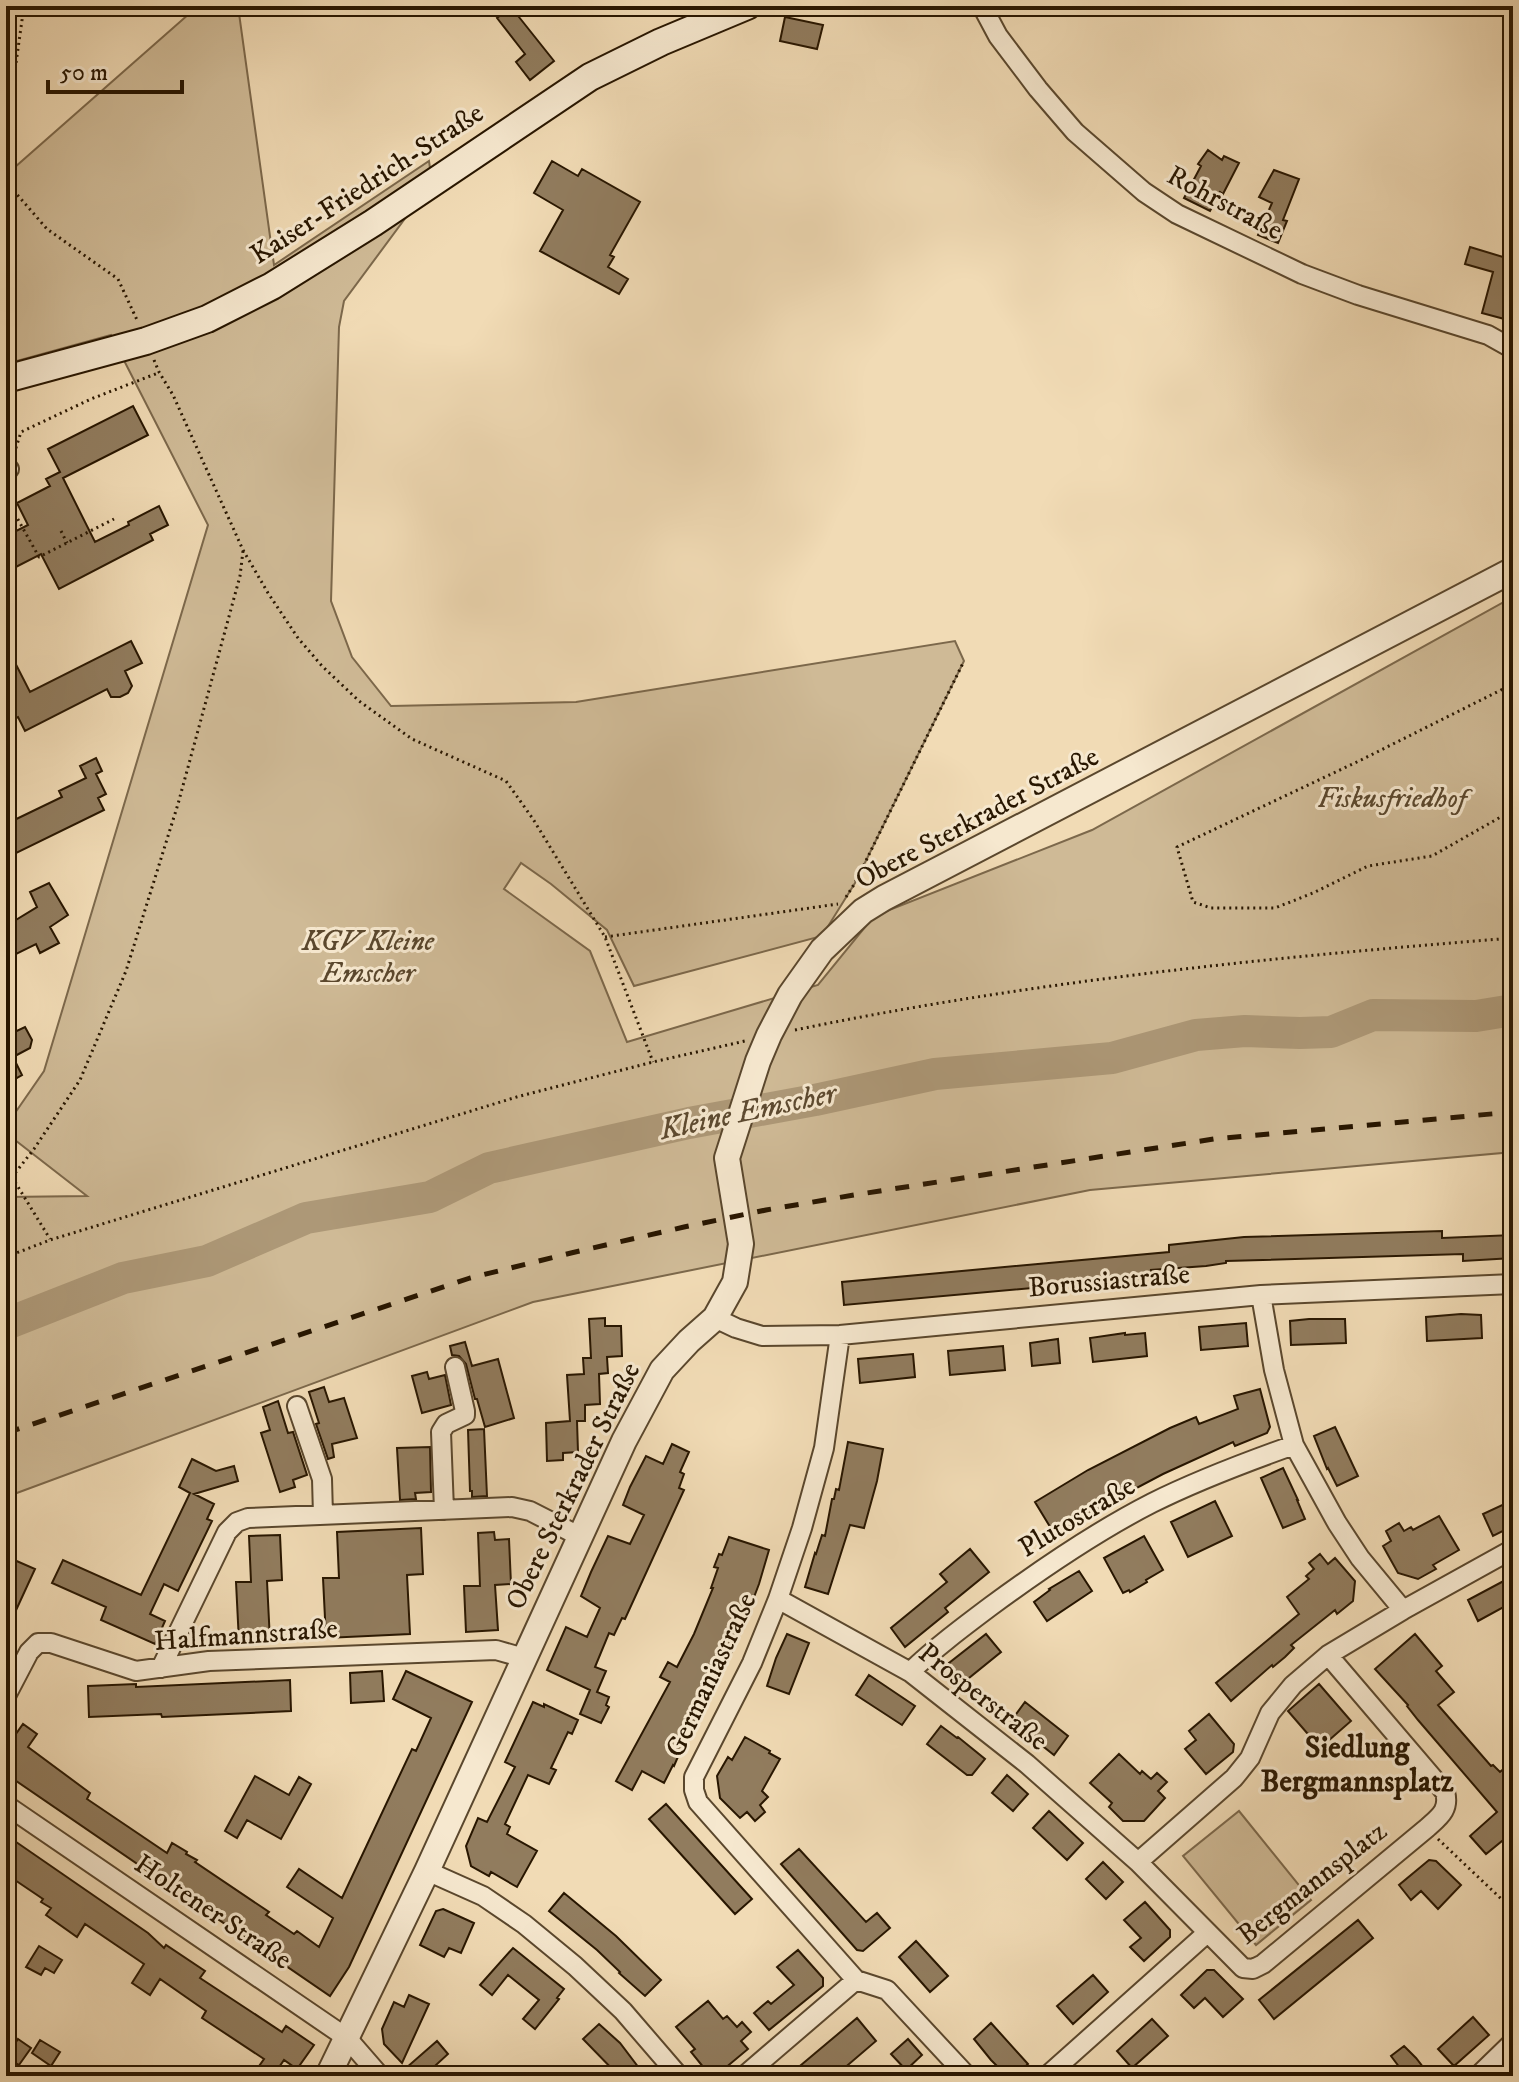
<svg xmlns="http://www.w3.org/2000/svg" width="1519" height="2082" font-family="'IM FELL DW Pica',serif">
	<rect width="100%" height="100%" fill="#f1dbb5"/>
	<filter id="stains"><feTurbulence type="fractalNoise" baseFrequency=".0025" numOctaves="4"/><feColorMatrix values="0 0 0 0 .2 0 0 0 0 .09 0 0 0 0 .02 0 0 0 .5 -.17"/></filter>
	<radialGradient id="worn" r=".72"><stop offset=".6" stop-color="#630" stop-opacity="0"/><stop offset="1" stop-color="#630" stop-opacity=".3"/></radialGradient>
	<path fill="#cfba96" stroke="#7c684b" stroke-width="2" d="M198,6h40l36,259 155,-104 3,21 -88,119 -5,26 -8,274 21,56 39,49 185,-4 379,-61 9,20 -109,222 -33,53 -188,50 -27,-56 -56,-46 -30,-21 -17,26 86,62 37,91 191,-57 56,-69 218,-86 421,-233v555l-423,38 -557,112 -527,195v-300l81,-1 -81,-63v-7l38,-55 164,-546 -97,-190 -105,29v-189z
		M1239,1811l72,89 -55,45 -73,-89z"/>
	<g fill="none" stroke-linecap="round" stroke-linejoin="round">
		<path stroke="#ad9877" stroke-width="32" d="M6,1324l117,-46 84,-17 99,-43 124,-21 59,-29 200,-45 126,-23 120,-26 177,-16 84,-23 49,-4 55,2 31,-1 42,-17 103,1 37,-6"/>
	</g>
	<path fill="#917c5e" stroke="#281600" stroke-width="2" d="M511,7l43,54 -24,19 -14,-18 9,-8 -28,-36z
		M785,17l38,8 -6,24 -37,-8z
		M1208,150l14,10 2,-4 15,7 -16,31 -3,-2 -10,19 -26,-13 17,-32 -3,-2z
		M552,161l26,15 4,-7 58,33 -30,53 4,2 -6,10 20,12 -9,15 -79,-43 23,-41 -29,-17z
		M1274,170l25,9 -16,41 4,1 -9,22 -20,-8 14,-32 -13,-6z
		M1470,247l43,13v42l-5,18 -26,-7 11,-41 -28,-8z
		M133,406l15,29 -85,43 32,64 34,-17 -1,-3 31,-16 9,19 -18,9 3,6 -94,49 -18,-35 -35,18v-36l22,-11 -11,-22 33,-17 -4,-7 14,-7 -12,-23z
		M131,641l11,22 -17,8 7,15 -4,7 -8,4h-9l-4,-8 -82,42 -7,-14 -12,6v-78l24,47z
		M96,758l6,13 -6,3 10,20 -8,4 6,12 -98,48v-34l56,-27 -3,-6 27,-13 -6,-12z
		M49,883l19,32 -18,12 9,16 -19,10 -4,-9 -30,15v-33l31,-19 -7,-15z
		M25,1027l7,13 -2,8 -17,9 9,18 -16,9v-48z
		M1442,1231v7l71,-3v23l-50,3v-7l-237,7v2l-20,3 -55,4 1,7 -47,5v-2l-39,5 -222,20 -2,-23 327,-30v-7l75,-8z
		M1461,1314l20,1 1,23 -55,3 -1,-24z
		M605,1318v8h16l1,30 -15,1 1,16 -9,1 1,30 -15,1v16h-8l1,31 -15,1v7l-16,1 -1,-38 24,-2 -3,-46 17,-1 -1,-16h8l-2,-39z
		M1309,1319h36l1,24 -55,2 -1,-24z
		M1246,1323l2,23 -47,4 -2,-23z
		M1125,1333v2l20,-2 2,23 -54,6 -3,-24z
		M1058,1339l2,24 -28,3 -2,-23z
		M465,1342l7,24 26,-7 16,59 -29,9 -8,-28h-2l-9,-35 -7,-8 -7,-1 -2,-9z
		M1003,1346l2,24 -55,5 -2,-24z
		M913,1354l2,23 -55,6 -2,-24z
		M427,1372l2,7 16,-4 6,30 -29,8 -10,-37z
		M324,1387l5,15 15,-4 13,40 -25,6 2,13 -6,2 -12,-35 3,-1 -10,-31z
		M1260,1389l10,38 -3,6 -32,13 -2,-4 -70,32 -55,29 -53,32 -20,-33 53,-32 82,-42 26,-11 3,7 39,-15 -4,-13z
		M278,1401l10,32 5,-1 14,43 -14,5 2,7 -15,5 -19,-59 9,-3 -7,-23z
		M1335,1427l23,49 -21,10 -9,-18 -1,1 -13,-33z
		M484,1429l3,67 -15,1v-6h-2l-2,-61z
		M848,1442l35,7 -6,32 -13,47 -14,-3 -22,69 -23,-7 10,-34 1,1 6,-19 3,1 7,-37h2l2,-10 3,1z
		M672,1444l17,8 -9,20 4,2 -5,14 5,2 -59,129 -3,-1 -8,17 -5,-2 -14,34 11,4 -9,21 12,5 -3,8 3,2 -8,16 -21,-9 10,-24 -43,-20 19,-43 21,10 13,-29 -19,-12 10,-24 17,-36 22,8 14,-29 -21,-10 7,-18 16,-31 17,8z
		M430,1447l1,45 -16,1 1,6 -16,1 -3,-52z
		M192,1459l24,12 18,-5 4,15 -44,13 20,10 -7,15 5,2 -34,70 -14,-7 -14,30 15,7 -10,23 -54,-24 5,-13 -54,-24 11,-23 78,35 49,-102 -11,-6z
		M1283,1468l15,32h-1l8,19 -22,9 -22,-50z
		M1513,1500v26l-20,10 -10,-22z
		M1215,1501l17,35 -44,21 -17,-35z
		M1439,1516l20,34 -26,15 3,4 -18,10 -20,-6 -15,-27 8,-5 -5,-10 13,-8 5,8 7,-4 2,3z
		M421,1528l2,46 -16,1 3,59 -84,4 -3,-60h16l-2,-46z
		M494,1532l1,8 14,-1 2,45 -16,1 3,45 -32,2 -2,-46h16l-2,-53z
		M280,1535l2,45 -15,1 3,60 -31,1 -3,-60h15l-2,-46z
		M1144,1536l19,34 -17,10 1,2 -17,10 -1,-2 -6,3 -19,-35z
		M729,1537l40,13 -10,34 -18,47 -23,51 -38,70 -6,14 -1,-1 -9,18 -22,-12 -10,19 -16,-9 54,-99 -10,-5 8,-15 9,5 17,-33 19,-46h-2l7,-20 -4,-1 5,-13 3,1z
		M970,1549l19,23 -44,36 3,4 -43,35 -14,-19 56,-46 -7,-8z
		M1320,1554l8,10 7,-6 20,23 -2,20 -16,13 -2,-4 -44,35 3,3 -9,9 -12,10 -1,-2 -41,36 -15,-18 83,-69 -12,-17 22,-18 -3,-3 8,-7 -5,-6z
		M12,1559l23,10 -29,63v-59z
		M1079,1571l13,20 -45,30 -13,-19 16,-12 -1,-1z
		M1513,1576v26l-35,19 -10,-21z
		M787,1634l22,9 -20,51 -22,-8 9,-28z
		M986,1634l15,18 -37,30 -15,-19z
		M1415,1634l27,32 -6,5 18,21 -16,13 53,61 2,-1 7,7 13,-11v71l-27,22 -16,-18 27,-24 -79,-92 -11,-14 1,-1 -33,-36z
		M382,1671l2,30 -33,2 -1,-30z
		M406,1671l66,31 -123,265 -19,29 -324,-222v-26l17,-24 14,10 -9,13 62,46 -3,6 80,54 5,-10 15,9 -1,2 11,6 -2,2 74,50 -3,3 28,19 3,-3 22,16 14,-29 -46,-31 12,-18 43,29 70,-149 4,2 15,-33 -38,-19z
		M869,1675l46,31 -13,19 -46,-30z
		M290,1680l1,31 -129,6 -1,-3 -72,3 -1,-31 48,-2v3z
		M1319,1684l32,37 -31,27 -32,-37z
		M533,1702l11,5v-3l34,16 -6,14 -4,-2 -17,36 5,2 -7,14 -21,-9 -23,49 5,3 -3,7 30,17 -20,36 -26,-15 -2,4 -18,-10 -5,-20 12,-28 9,4 28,-55 -10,-5z
		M1025,1702l43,34 -14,19 -43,-34z
		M1209,1714l25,30 -1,8 -27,22 -21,-25 11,-9 -7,-9z
		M941,1726l16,12 1,-1 27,22 -13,16h-5l-40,-31z
		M745,1737l25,14 -1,2 11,6 -18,32 6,6 -8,8 5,7 -10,9 -8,-9 -7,6 -20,-20 -3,-22 11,-19 4,3z
		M1119,1754l21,20 2,-3 9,8 6,-6 10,9 -9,9 7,7 -21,23h-21l-14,-14 3,-4 -22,-20z
		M1007,1775l21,19 -15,17 -21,-18z
		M255,1776l34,19 10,-18 12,7 -30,55 -34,-19 -10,18 -12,-7z
		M666,1804l86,95 -17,15 -86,-95z
		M1049,1811l34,32 -16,17 -34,-32z
		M6,1835l142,98 16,15 2,-3 39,26 -5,7 82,54 4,-6 28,19 -17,24 -13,-9 -11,16h-21l12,-17 -62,-41 4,-7 -46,-32 -10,16 -18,-12 12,-19 -59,-40 -8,13 -31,-22 5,-7 -10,-6 2,-3 -37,-25z
		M799,1849l67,73 11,-9 13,15 -27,23 -6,-1 -76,-86z
		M1429,1860l7,1 25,24 -23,24 -17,-18 -10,9 -12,-15z
		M1103,1862l20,20 -17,17 -20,-20z
		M564,1893l52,43 45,44 -16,16 -26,-23 1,-1 -23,-22 -48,-39z
		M1145,1902l25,28v7l-26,24 -14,-14 11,-9 -17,-18z
		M443,1909l31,14 -13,30 -12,-5 -5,9 -24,-12 16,-34z
		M1358,1920l15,18 -99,81 -15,-19z
		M916,1941l32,35 -18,16 -31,-35z
		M39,1946l23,14 -8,13 -9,-5 -4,7 -15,-8z
		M513,1948l51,41 -7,9 2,1 -24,30 -12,-10 16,-19 -31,-25 -16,20 -12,-10z
		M798,1950l25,28v8l-54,44 -15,-17 14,-12 3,3 23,-19 -17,-18z
		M1207,1970h7l29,29 -20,18 -18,-19 -11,10 -13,-13z
		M1093,1975l15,17 -35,32 -16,-18z
		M409,1995l20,9 -27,59 -18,-19 -2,-15 12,-27 10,5z
		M708,2001l15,18 4,-3 10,11 5,-5 9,10 -10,9 7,8 -24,20 -20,-1 -13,-16 4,-3 -19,-22z
		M1473,2017l16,18 -35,31 -16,-17z
		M857,2018l19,23 -41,35h-47z
		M1152,2019l16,17 -36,32 -15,-17z
		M991,2023l37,41 -13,12h-8l-16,-16 -17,-21z
		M599,2024l21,19 25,33h-26l-36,-37z
		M18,2039l13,9 -12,17 -13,-8z
		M908,2039l14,16 -16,15 -15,-16z
		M40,2040l20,12 -9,14 -19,-13z
		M437,2041l11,13 -24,22h-11l-7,-8z
		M1404,2046l12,12 14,18h-24l-15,-20z"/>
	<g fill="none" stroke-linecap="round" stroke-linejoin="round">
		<defs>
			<path id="minor" d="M982,6l16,30 40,53 37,43 69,60 33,22 125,60 56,21 130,40 25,14
				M6,473l3,-4
				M1261,1295l13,75 20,75 43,78 23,35 43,52
				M715,1318l21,10 26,8 78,-1 421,-40 252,-11
				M840,1335l-16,113 -22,80 -24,71 -26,64 -58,114v13l4,12 158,178 31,10 80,86
				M297,1406l25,73 1,36
				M444,1510l-3,-78 5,-8 19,-9v-4l-10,-44
				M778,1599l132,73 117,92 111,98 105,106 10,1 10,-5 164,-136c12,-11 23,-18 18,-36l-117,-137
				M161,1668l66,-136 10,-10 11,-4 264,-11 18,4 49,25
				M910,1672c25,-24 53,-45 81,-66 49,-36 106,-75 161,-103 46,-23 94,-41 142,-58
				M6,1696l23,-44 9,-9h13l85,28 73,-10 287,-11 28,8
				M6,1805l341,233 33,38
				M1138,1862l96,-84 16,-20 20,-45 23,-28 35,-30 75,-45 110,-61
				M427,1871l56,25 41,28 51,42 48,45 56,65
				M744,2076l112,-96
				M1047,2076l160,-143
				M1478,2076l35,-34"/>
			<path id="tertiary" d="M328,2076l99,-205 197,-430 38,-71 27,-29 26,-23 20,-36 6,-38 -14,-86 31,-97 11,-26 21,-40 32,-45 41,-39 21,-13 629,-328"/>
			<path id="secondary" d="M6,379l140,-38 61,-22 65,-33 101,-63 217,-146 71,-35 86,-36"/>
		</defs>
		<use href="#minor" stroke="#5a472d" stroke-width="22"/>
		<use href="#tertiary" stroke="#5a472d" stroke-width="28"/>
		<use href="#secondary" stroke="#281600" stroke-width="30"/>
		<path stroke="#281600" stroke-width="3" stroke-dasharray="2 4" stroke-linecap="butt" d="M6,134l18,-128
			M6,149l8,42 33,38 71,50 19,41
			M154,360l5,12 14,23 70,155 25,43 30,45 24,28 37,35 53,38 94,42 27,38 72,118 48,125
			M14,454l7,-22 70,-33 67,-26
			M6,498l33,59 75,-38
			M61,531l6,12
			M1513,684l-152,76 -184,87 16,55 18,6h64l38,-15 55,-27 64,-10 81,-46
			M846,897l9,-14 109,-222
			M605,937l233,-33
			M795,1030c237,-49 477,-73 718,-92
			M12,1177l38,62
			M6,1180l6,-3 22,-28 46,-69 46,-109 52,-167 62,-228 3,-25
			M6,1257l44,-17 470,-144 133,-34 92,-21
			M1438,1839l75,71"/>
		<use href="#minor" stroke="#f6e8cf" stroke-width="18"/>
		<use href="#tertiary" stroke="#f6e8cf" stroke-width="24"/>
		<use href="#secondary" stroke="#f6e8cf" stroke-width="26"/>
		<path stroke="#281600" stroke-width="5" stroke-dasharray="14 14" stroke-linecap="butt" d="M6,1433l464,-155 101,-25 113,-26 82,-17 88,-15 360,-56 299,-27"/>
	</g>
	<g text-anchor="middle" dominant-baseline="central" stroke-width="6" stroke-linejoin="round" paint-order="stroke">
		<g font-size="28" fill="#281600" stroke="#f6e8cf">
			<text transform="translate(367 184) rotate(-33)">Kaiser-Friedrich-Straße</text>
			<text transform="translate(1225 203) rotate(28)">Rohrstraße</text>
			<text transform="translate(977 818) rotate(-28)">Obere Sterkrader Straße</text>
			<text transform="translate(1109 1281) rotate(-5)">Borussiastraße</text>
			<text transform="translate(573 1486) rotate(-64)">Obere Sterkrader Straße</text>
			<text transform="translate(1077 1517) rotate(-31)">Plutostraße</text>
			<text transform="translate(246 1635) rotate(-4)">Halfmannstraße</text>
			<text transform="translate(711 1675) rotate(-65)">Germaniastraße</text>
			<text transform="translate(983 1697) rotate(38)">Prosperstraße</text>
			<text transform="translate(1312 1883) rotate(-38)">Bergmannsplatz</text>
			<text transform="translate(213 1912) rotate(34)">Holtener Straße</text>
		</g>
		<g font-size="28" font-style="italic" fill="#5a472d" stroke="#f6e8cf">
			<text x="1392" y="798">Fiskusfriedhof</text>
			<text x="368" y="941">KGV Kleine<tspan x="368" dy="32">Emscher</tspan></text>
		</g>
		<g font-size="30" font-style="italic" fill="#5d4a30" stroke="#f6e8cf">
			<text transform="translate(748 1112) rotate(-12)">Kleine Emscher</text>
		</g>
		<g font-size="30" font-weight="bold" fill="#281600" stroke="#f6e8cf">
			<text x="1357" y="1748">Siedlung<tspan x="1357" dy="34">Bergmannsplatz</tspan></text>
		</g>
	</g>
	<rect width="1519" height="2082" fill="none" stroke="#f1dbb5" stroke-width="32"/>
	<rect x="8" y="8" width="1503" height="2066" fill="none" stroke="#281600" stroke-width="4"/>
	<rect x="16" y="16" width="1487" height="2050" fill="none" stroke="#281600" stroke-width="2"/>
	<path d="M48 80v12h134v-12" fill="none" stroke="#281600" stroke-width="4"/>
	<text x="60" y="80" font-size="24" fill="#281600" stroke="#f6e8cf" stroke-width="6" paint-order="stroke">50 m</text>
	<rect width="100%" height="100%" filter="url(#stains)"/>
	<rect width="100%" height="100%" fill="url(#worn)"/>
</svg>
